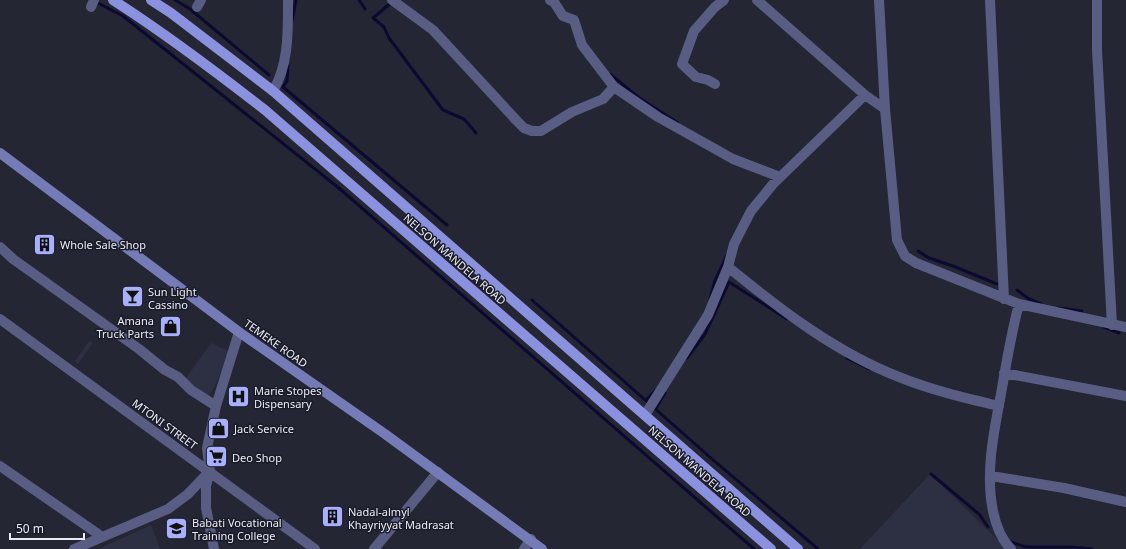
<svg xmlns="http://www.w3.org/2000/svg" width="1126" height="549" font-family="'Noto Sans',sans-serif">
	<rect width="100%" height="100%" fill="#242634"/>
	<path fill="#2d3043" d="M89,341l4,2 -15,21 -3,-3z
		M211,343l21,10 -24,45 -25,-16z
		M930,474l74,72 4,3h-148z
		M151,525l9,24h-61l4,-2z"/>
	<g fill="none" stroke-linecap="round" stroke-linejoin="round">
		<path stroke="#0c0931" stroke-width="3" d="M175,0l15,9 79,66
			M359,0l6,9
			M96,2l27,14 217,173 414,360
			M392,2l-19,16 11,9 5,11 54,72 21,9 12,14
			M292,21l4,-21
			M288,66l-1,15 -4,6 164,138
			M610,74l28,23 40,26
			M918,251l11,7 24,8 44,18
			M1017,290l12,9 12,5
			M710,299l5,-18 12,-26
			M532,300l180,159 106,90
			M1058,308l24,3
			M1104,327l15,6
			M687,358l18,-24 24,-52 58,37
			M847,358l22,11
			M646,400l10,-10
			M656,408l9,-15
			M931,474l48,40 9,13
			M1008,541l18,6h45l21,2"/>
		<path stroke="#595d83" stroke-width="10" d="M392,0l41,30 83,90 8,8 8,3h9l31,-19 31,-13 11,-12
			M550,0l4,2 9,14 11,4 8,25 32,42 44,30 75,42 47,18
			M757,0l108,95 20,14
			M879,0l6,109 12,131 8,16 11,7 103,41 107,23
			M990,0l14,299
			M1097,0v50l15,275
			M91,7l3,-7
			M197,7l4,-7
			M715,84l-7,-4 -12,-3 -14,-13 12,-33 21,-24 9,-7
			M273,91c16,-27 15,-60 15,-91
			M0,247l13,12 126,90 26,21 13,7 13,13 25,16
			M728,267c53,43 107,85 171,110 32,13 66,21 100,29
			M0,319l315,230
			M1004,373l122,23
			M645,415l63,-100 20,-48 6,-23 17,-33 22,-27 92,-89
			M0,466l101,70
			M991,476l73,12 62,14
			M74,549l94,-40 20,-15 20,-21
			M214,549l-8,-41v-22l4,-14 -3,-24 9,-42 23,-74
			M374,549l64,-77
			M524,549l7,-10
			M1011,549c-10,-10 -15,-23 -18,-38 -8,-38 1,-80 8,-117 5,-30 10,-60 18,-90"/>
		<path stroke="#757bb7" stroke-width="10" d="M0,153l239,179 146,102 157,115"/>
		<path stroke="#8a92e0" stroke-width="10" d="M113,0c53,34 102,71 152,110l506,439
			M151,0l20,13 102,78 525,458"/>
	</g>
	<defs>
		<symbol id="building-square" viewBox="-11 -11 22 22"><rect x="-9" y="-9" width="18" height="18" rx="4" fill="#a8b0fc" stroke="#1b1c29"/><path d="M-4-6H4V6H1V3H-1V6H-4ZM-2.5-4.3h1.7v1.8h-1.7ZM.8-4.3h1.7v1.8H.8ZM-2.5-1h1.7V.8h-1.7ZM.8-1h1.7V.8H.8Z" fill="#111"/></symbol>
		<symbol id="bar-square" viewBox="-11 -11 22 22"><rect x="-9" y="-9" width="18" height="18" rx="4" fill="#a8b0fc" stroke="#1b1c29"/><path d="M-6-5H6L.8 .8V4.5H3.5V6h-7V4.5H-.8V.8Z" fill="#111"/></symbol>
		<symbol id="shop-square" viewBox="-11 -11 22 22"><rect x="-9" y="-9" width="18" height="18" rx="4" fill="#a8b0fc" stroke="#1b1c29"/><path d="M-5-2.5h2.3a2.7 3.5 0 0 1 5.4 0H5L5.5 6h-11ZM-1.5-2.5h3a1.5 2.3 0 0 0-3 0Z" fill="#111"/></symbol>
		<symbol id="hospital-square" viewBox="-11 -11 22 22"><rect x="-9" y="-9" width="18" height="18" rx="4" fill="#a8b0fc" stroke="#1b1c29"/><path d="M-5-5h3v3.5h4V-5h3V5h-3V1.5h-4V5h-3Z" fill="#111"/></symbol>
		<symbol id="supermarket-square" viewBox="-11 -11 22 22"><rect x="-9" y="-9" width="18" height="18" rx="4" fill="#a8b0fc" stroke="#1b1c29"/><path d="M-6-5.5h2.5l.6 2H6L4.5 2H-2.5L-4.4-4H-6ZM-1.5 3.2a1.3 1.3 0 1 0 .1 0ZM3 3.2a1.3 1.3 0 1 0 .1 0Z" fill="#111"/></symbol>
		<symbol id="university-square" viewBox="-11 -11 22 22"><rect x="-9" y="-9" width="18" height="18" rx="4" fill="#a8b0fc" stroke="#1b1c29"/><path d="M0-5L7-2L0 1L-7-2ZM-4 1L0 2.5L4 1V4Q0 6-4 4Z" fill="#111"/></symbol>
	</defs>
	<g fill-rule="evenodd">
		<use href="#building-square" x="32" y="232" width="25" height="25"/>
		<use href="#bar-square" x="120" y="284" width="25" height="25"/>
		<use href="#shop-square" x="158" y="314" width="25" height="25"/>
		<use href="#hospital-square" x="226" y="384" width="25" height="25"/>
		<use href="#shop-square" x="206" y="416" width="25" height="25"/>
		<use href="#supermarket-square" x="204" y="444" width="25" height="25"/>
		<use href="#building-square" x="320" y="504" width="25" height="25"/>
		<use href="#university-square" x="164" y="516" width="25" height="25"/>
	</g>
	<g text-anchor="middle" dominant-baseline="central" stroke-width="3" stroke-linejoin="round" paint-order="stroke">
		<g font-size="11" fill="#e9ebf4" stroke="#1b1c29" text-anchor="start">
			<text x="60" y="244">Whole Sale Shop</text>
			<text x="148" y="291">Sun Light<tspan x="148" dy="13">Cassino</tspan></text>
			<text x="154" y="320" text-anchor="end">Amana<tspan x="154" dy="13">Truck Parts</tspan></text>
			<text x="254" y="390">Marie Stopes<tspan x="254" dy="13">Dispensary</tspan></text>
			<text x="234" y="428">Jack Service</text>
			<text x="232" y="457">Deo Shop</text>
			<text x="348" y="511">Nadal-almyl<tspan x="348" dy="13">Khayriyyat Madrasat</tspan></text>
			<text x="192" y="522">Babati Vocational<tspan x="192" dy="13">Training College</tspan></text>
		</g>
		<g font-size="11" fill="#e9ebf4" stroke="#1b1c29">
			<text transform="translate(455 259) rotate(41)">NELSON MANDELA ROAD</text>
			<text transform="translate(276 343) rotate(35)">TEMEKE ROAD</text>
			<text transform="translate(165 424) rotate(36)">MTONI STREET</text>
			<text transform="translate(700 471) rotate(41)">NELSON MANDELA ROAD</text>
		</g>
	</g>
	<path d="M10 533v6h74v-6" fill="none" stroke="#e9ebf4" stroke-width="2"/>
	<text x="16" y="533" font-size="12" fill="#e9ebf4" stroke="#1b1c29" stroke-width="3" paint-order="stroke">50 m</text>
</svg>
